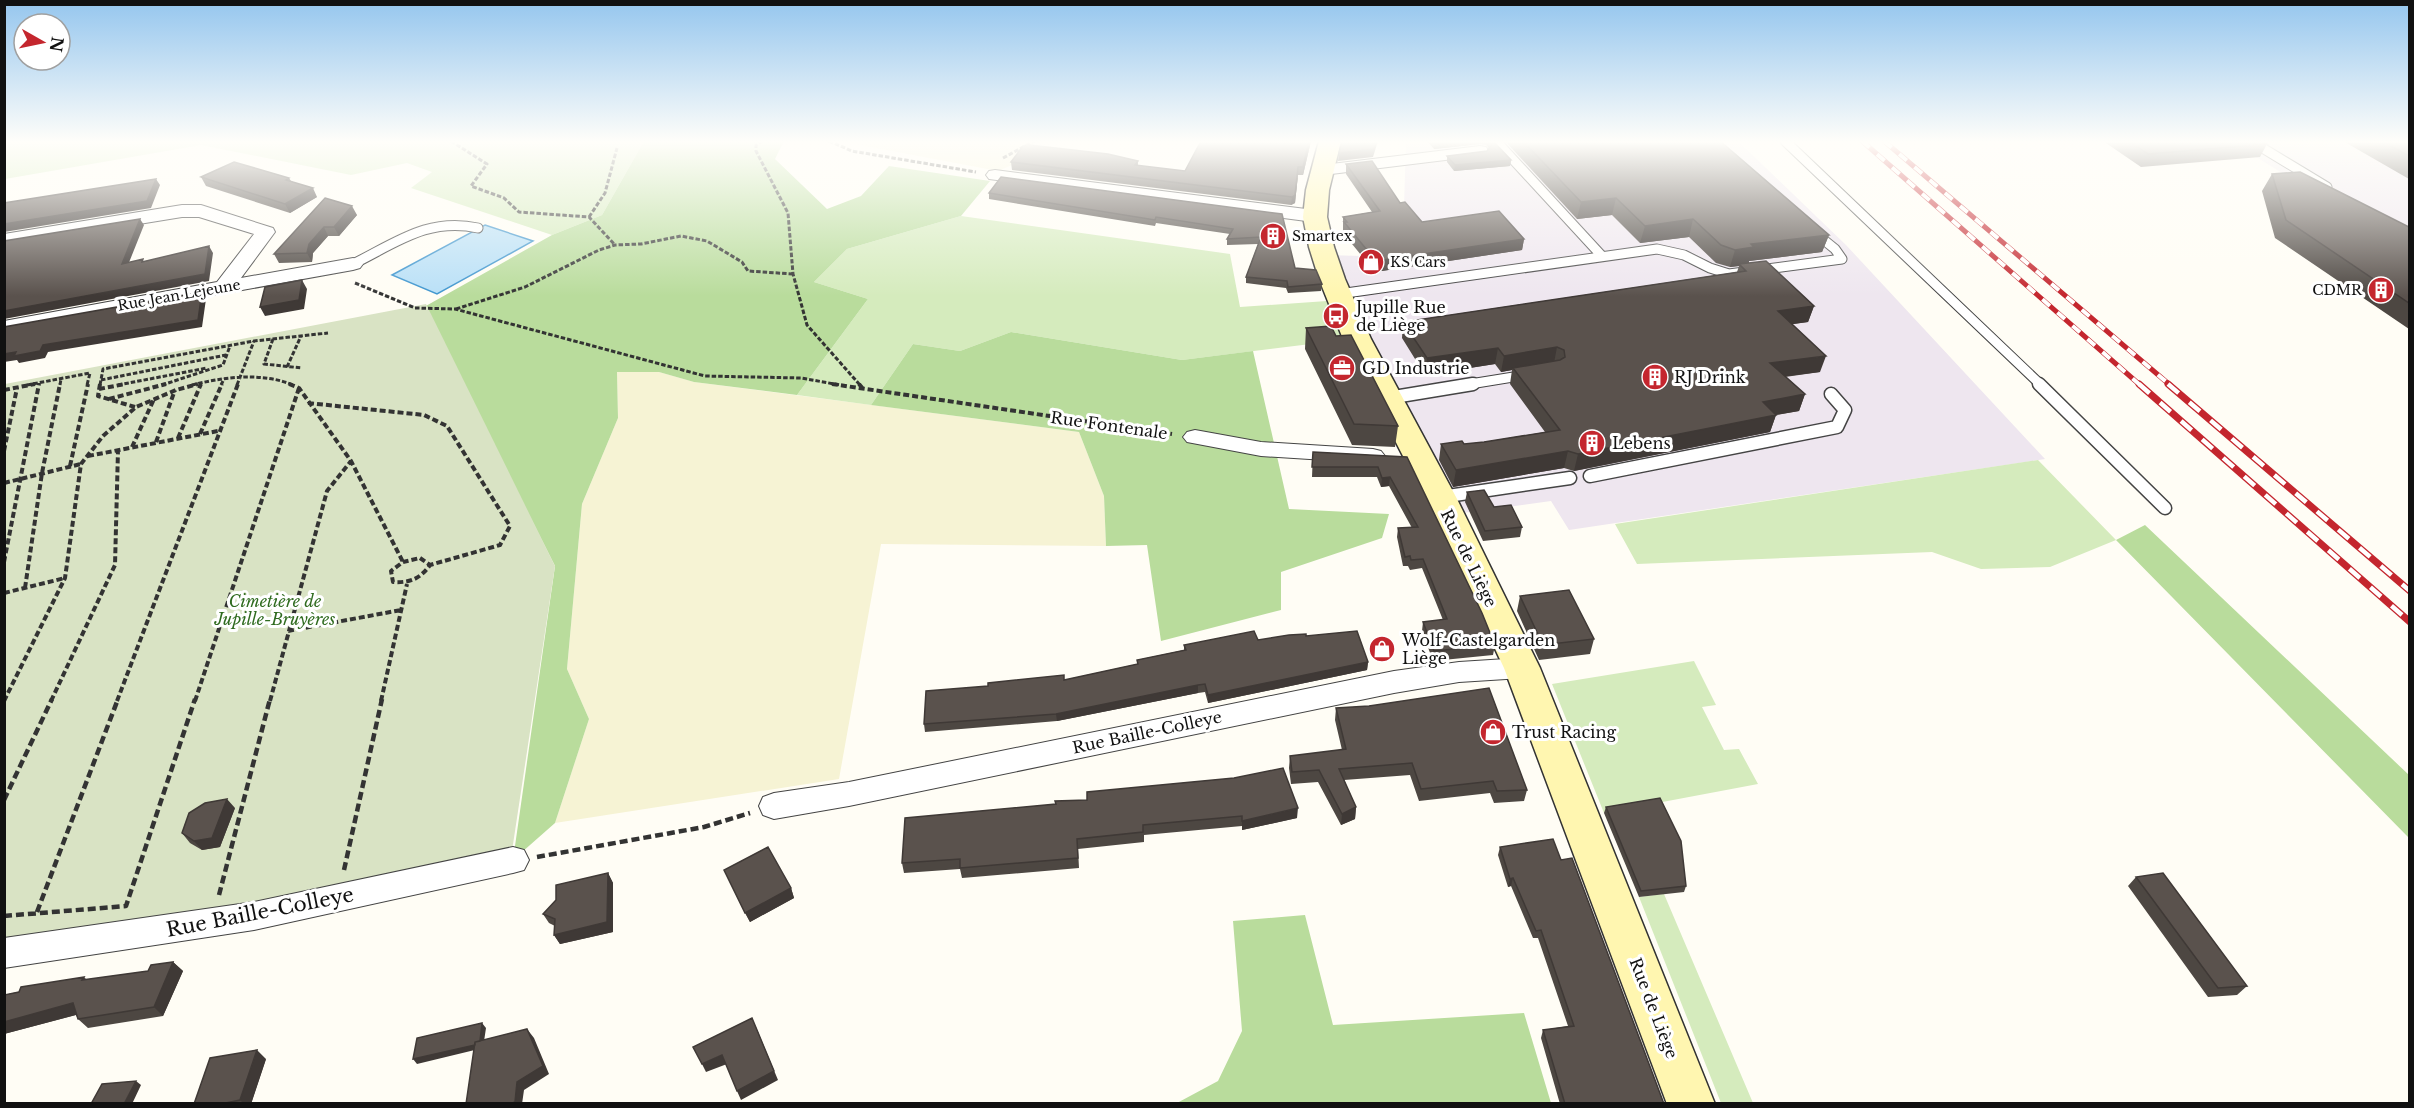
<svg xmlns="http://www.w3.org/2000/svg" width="2414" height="1108" font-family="'Libre Baskerville',serif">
	<rect width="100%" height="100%" fill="#fffdf5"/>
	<path fill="#eee6ef" d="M1406,141h332l108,104 199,214 -476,71 -18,-29 -103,14 -123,-260 37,1 42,-49z
		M2236,141h173v111l-156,-97z"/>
	<path fill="#f6f3d4" d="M839,141h235l-49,6 -13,18 -14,6z
		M617,372h42l35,10 385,50 25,64 2,50 -225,-2 -42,235 -284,44 34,-104 -22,-50 15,-165 36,-86z"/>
	<path fill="#d5ebbd" d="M8,141h636l-42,74 -50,20 -141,-47 21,-16 -25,-9 -56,12 -150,-30 -196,34v-35z
		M961,216l269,38 10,53 87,-6 16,39 -161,20 -171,-28 -51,19 -47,-7 -42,61 -74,-10 71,-96 -54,-17 33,-33z
		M2038,460l78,80 -66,27 -69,2 -49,-17 -295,12 -22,-40z
		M1694,661l22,44 -14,2 22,43 15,-1 19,35 -154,29 -52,-129z
		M1664,894l89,209h-32l-82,-206z"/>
	<path fill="#b9dc9c" d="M644,141h140l-9,18 52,50 34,-13 28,-30 101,15 -29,35 -114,33 -33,33 54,17 -71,96 -103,-13 -35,-10h-42l1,46 -36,86 -15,165 22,50 -34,104 -42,37 42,-294 -131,-259 128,-72 50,-20z
		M1011,332l171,28 71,-9 36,158 100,5 -7,24 -101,34v38l-120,31 -14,-96 -41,1 -2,-50 -25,-64 -208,-27 42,-61 47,7z
		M2145,525l264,250v63l-293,-298z
		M1305,915l28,110 191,-12 27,90h-374l41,-22 24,-50 -9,-110z"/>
	<path fill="#d9e3c4" d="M426,304l129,262 -43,285 -359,71 -148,24v-562z"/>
	<path fill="#b9e0f7" stroke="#3f96cf" stroke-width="1.5" d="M485,225l48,16 -96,53 -45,-19z"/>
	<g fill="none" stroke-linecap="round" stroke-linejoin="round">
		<defs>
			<path id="lane-far1" d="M1496,141l105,114
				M1785,141l256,244
				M2251,141l76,46
				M353,264c43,-21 75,-47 125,-36
				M1339,294l318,-45 27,6 26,13 19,6 113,-15 -7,-10 -21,-17
				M1464,385l62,-10"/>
			<path id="lane" d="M2039,384l126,124
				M1388,398l85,-14
				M1590,476l247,-49 8,-17 -14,-16
				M1441,497l129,-19"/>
			<path id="street" d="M1480,146l6,1 3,4 -3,4 -163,20 -6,-1 -3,-4 3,-4 6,-1z
				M995,170l319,40 7,2 2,4 -2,4 -7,2 -325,-43 -3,-4 3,-4z
				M182,205h19l72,23 2,4 -34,46 112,-20 7,2 3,4 -3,4 -7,2 -349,63v-12l213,-39 37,-48 -55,-17h-17l-178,29v-12z
				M1195,430l66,12 112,7 8,2 4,5 -4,5 -8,2 -112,-7 -74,-14 -4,-5 4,-5z
				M1522,658l10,3 4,7 -4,7 -10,3 -63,4 -65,11 -545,113 -75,13 -11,-4 -4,-9 4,-9 11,-4 75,-11 545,-111 65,-9z
				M513,847l11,3 5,10 -5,10 -11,3 -259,57 -250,38v-30l250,-36z"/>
			<path id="secondary" d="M1319,141h22l-12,49 -2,27 7,30 11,32 26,60 85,158 84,171 175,436h-48l-163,-436 -80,-171 -81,-158 -24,-60 -10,-32 -6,-30 3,-27z"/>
		</defs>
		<use href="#lane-far1" stroke="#444" stroke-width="11"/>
		<use href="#lane" stroke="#444" stroke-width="15"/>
		<use href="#street" stroke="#444" stroke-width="2"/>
		<use href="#secondary" stroke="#333" stroke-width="3"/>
		<path stroke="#333" stroke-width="3" stroke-dasharray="4.5 2" stroke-linecap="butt" d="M451,141l36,23 -16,22 33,12 15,14 70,5 26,28
			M763,141l-7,4v6l32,62 5,61 14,51 53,60
			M829,141l23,10 124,21
			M1003,158l31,-17
			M589,217l16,-24 12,-45
			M355,283l60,25 40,1 250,67 96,2 39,7
			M456,309l69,-22 74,-37 16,-5 26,-1 40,-8 26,5 35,21 6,9 45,3
			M273,339l-9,25 38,4
			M287,367l14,-31
			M101,380l125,-25
			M27,385l63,-12 -3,12
			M39,385v-2
			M60,385l1,-6
			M100,385l3,-16 151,-28 74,-8
			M118,385l89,-17
			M162,385l61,-20 7,-19
			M192,385c32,-8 70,-13 101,0
			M200,385l1,-2
			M221,385l3,-6
			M237,385l17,-44"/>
		<path stroke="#333" stroke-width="4" stroke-dasharray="6 3" stroke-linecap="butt" d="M100,384l-2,12 37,11
			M289,384l10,4 52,73 52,101
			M832,384l340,50
			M859,384l5,6
			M99,389l26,-5
			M4,390l31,-6
			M109,399l57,-15
			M308,403l116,12 23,11 63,100 -10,19 -70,20
			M200,434l22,-50
			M178,438l23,-54
			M156,442l19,-52
			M132,447l22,-48
			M4,451l13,-63
			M88,456l130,-25
			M70,466l18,-82
			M4,483l77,-19
			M420,558l10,7c-10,14 -20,18 -37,17l-2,-11 12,-9z
			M4,562l35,-178
			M25,588l17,-115 18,-89
			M4,593l61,-15
			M288,631l113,-21
			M4,701l61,-123 16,-114 22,-28 33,-29 40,-17 22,-6
			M51,701l64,-136 3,-115
			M117,701l121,-317
			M195,701l104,-313
			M270,701l57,-210 24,-30
			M381,701l26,-117"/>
		<path stroke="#333" stroke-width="4.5" stroke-dasharray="8 4" stroke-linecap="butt" d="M4,800l48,-101
			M537,857l167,-30 46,-14
			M344,870l38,-171
			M219,895l51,-196
			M37,912l81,-213
			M4,916l122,-10 69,-207"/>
		<use href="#lane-far1" stroke="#fff" stroke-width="9"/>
		<use href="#lane" stroke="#fff" stroke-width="12"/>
		<use href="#street" fill="#fff" fill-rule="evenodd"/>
		<use href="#secondary" fill="#fff6b0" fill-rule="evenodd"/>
		<defs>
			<path id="rail-far1" d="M1862,141l278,244
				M1884,141l286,244"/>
			<path id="rail" d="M2139,384l271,238
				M2168,384l242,207"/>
		</defs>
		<use href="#rail-far1" stroke="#c4262e" stroke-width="5"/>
		<use href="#rail" stroke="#c4262e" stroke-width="7"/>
		<use href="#rail-far1" stroke="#fff" stroke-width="4" stroke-dasharray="10" stroke-linecap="butt"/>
		<use href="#rail" stroke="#fff" stroke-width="4.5" stroke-dasharray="14" stroke-linecap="butt"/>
	</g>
	<path fill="#4d4742" d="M1201,141h110l-8,34h-5l-3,28 -4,2 -279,-35 -1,-8 127,-1v5l47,5z
		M1427,141h66l18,19 -1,6 -56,5 -7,-9v-6l40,-5 2,-3 -3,-3 -6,-1 -46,5z
		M1505,141h215l109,94 -7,17 -73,9v2l65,43 -6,16 -16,2 28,48 -35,5 20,17 -6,17 -23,4 -6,17 -196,39 -10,-3 -111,19 -14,-27 2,-16h23l20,-2 61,-10 -35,-48 2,-14 -11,2 -6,-8 -70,11 -23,-37 1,-16 334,-50 2,-6 -9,1 -14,-4 -27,-26 -49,6 -28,-28 -35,4z
		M2103,141h158l6,3 -7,13 -119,10z
		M2343,141h66v38z
		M1346,164l54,39 22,19 102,17 -2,11 -147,22 -32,-39v-16l29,-5 -26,-38z
		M2272,174l137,53v102l-134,-91 -13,-47z
		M201,177l88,1 2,3 26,16 -27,16 -84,-27z
		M989,193l293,21 13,54 27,16 -1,7 -33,2 -2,-5 -40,-5v-6l12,-33 -31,1v-6l3,-5 -74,-11 -1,3 -166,-27z
		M325,198l32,17 -18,21h-11l-15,17 -1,9 -33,1 -5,-9z
		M1306,328l30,8 62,90 -3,21 -43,-2 -47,-96z
		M1313,452l94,5 88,188 -2,10 -60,6 -11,-30 1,-9 20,-2 -21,-52 -12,2 -2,-4h-5l-6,-29 1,-9h14l-23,-42 -8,1 -4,-10h-65z
		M1467,492l55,35 -2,10 -37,4 -18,-39z
		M1520,596l74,43 -4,15 -51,6 -22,-49z
		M1306,636l62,26 -1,8 -159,33 -3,-11 -7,1 -141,28 -132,11 -1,-8 140,-44 73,-16v-4l47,-10v-5z
		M1336,708l191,82 -3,11 -30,2 -4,-10 -71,8 -9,-26 -66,5 12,27 -1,12 -14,6 -23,-43 -27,2 -2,-16 1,-12 52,-6 -7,-30z
		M1055,801l242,17 -55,12v-4l-98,9v7l-66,7 1,19 -117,10 -2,-9 -56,4 -2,-10 153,-59z
		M1606,807l80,79 -2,6 -45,5 -35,-84z
		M235,808l-15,39 -18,3 -12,-7 -8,-10z
		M1500,847l61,13 103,244h-104l-19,-66 2,-8 25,-4 -30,-88h-5l-22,-52 -3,1 -10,-32z
		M724,870l67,18 3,10 -44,24z
		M608,873l5,10v49l-53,12 -6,-9 1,-9 -6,-3 -6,-9z
		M2136,877l111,109 -10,9 -29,2 -80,-111z
		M173,962l10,9 -20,45 -75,12 -10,-9 -2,-4 -72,19v-39l80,-18 3,3 61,-9z
		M266,1059l-15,45h-57z"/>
	<path fill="#3f3936" d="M1309,141h2l-8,34v-8z
		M1376,141h2l-5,16 -35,4 1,-8z
		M1457,141h23v3l-46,5 1,-6z
		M1511,160l-1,6 -56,5 1,-6z
		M1298,175l-3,28 -4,2 1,-8z
		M156,179l4,6 -9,23 -147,24v-8z
		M313,188l4,9 -27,16 -5,-9z
		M1616,198l-4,17 -35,4 4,-17z
		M352,206l5,9 -18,21 -5,-9z
		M140,219l4,6 -18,45 -4,-6z
		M1693,219l-4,18 -49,6 5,-17z
		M324,227l4,9 -15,17 -1,9 -5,-9 2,-9z
		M1829,235l-7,17 -73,9 -1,4 -9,-1v2l-9,1 5,-17 16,-6z
		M1524,239l-2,11 -147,22 1,-11z
		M209,246l4,7 -4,28 -205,38v-8z
		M302,280l5,9 -3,20 -39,7 -5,-9z
		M202,292l4,7 -4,28 -154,25 -3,6 -26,5 -2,-3 -13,2v-8z
		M1814,306l-6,16 -36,5 6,-16z
		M1557,347l-3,16 -41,5 -1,2 -11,2 3,-16z
		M1498,348l-3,16 -70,11 2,-17z
		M1826,356l-6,16 -55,7 5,-16z
		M1805,394l-6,17 -42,7 6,-16z
		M1776,415l-6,17 -196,39 4,-17z
		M1568,451l-4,17 -111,19 3,-17z
		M1390,477l-1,9 -8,1 1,-9z
		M1368,662l-1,8 -159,33v-8z
		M1198,685v8l-141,28 -1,-7z
		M227,799l8,9 -15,39 -18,3 -8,-9z
		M1356,807l-1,12 -14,6 1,-11z
		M1298,808l-1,10 -55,12v-9z
		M608,873l5,10v49l-53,12 -6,-9z
		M1513,878l-2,8 -3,1 2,-8z
		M791,888l3,10 -44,24 -5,-9z
		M173,962l10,9 -20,45 -9,-9z
		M73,1003l10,10 -79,21v-12z
		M482,1023l4,5 -3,20 -66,16 -4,-5z
		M756,1027l22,53 -37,20 -4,-9z
		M527,1029l7,9 15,36 -25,16 -2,14h-12l7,-22z
		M257,1050l9,9 -15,45h-7l-4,-4z
		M722,1055l5,9 -21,8 -4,-8z
		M136,1081l5,4 -9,19h-8z"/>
	<path fill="#5a524d" stroke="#3f3936" stroke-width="1.5" d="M1201,141h108l-6,26h-5l-3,28 -3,2 -281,-35 12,-16 7,-1 78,9 30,7 -3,4 50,6z
		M1342,141h34l-2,8 -35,4z
		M1433,141h24l-22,2z
		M1489,141h4l18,19 -56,5 -8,-9 40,-5 5,-7z
		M1523,141h197l109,94 -78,9 3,3 -19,3 -14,-5 -28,-26 -48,7 -29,-28 -35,4z
		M2128,141h133l6,3 -119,10z
		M2382,141h27v15z
		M1372,161l28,42 5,-1 17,20 77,-11 25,28 -148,22 -32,-39h3l-4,-5 37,-6 -34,-47z
		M234,162l55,16 -3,2 27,8 -28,16 -84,-27z
		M2300,172l109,55v76l-123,-83 -14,-46z
		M1001,177l281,37 13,54 21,2 6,14 -34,3 -1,-6 -41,-4 15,-40 -34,2 6,-10 -77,-12 -1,3 -166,-27z
		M156,179l-9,22 -143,23v-21z
		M325,198l27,8 -18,21h-10l-15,17 -2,9 -33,1z
		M140,219l-18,45 21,-5 -1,3 67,-16 -4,28 -201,37v-70z
		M1766,261l48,45 -36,5 48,45 -56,7 35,31 -42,8 13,13 -198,39 -10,-3 -112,19 -15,-26 21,-3 2,3 20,-2 76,-12 -47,-62 47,-8 5,-3 -1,-7 -7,-3 -53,9 -6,-8 -71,10 -24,-36 343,-51 -7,-7z
		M302,280l-3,20 -39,7 5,-20z
		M202,292l-4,28 -155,25 -3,6 -26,5 2,-4 -12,2v-27z
		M1331,326l5,10 15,-1 47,91 -44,-2 -48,-96z
		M1313,452l94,5 75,156 13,32 -61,6 -11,-29 24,-3 -24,-60 -12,1 -1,-4 -5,1 -7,-29 20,-1 -28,-50 -8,1 -4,-11h-66z
		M1484,490l10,17 17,-2 11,22 -37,4 -18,-39z
		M1569,590l25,49 -51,6 -23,-49z
		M1254,631l4,9 31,-5 17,-1v2l51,-5 11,31 -160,33 -3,-11 -7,1 -142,29 -132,10 2,-33 62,-5v-3l76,-8v5l74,-16 -1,-4 49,-10 -2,-5z
		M1489,688l38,102 -30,1 -4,-10 -72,8 -9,-26 -73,6 17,38 -14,7 -23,-44 -27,2 -2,-16 56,-7 -10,-41 33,-2z
		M1283,768l15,40 -56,13v-5l-99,9v7l-66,7 1,19 -118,10v-9l-58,4 3,-45 151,-14 -1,-3 32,-1v-8l147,-14z
		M1660,798l21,43 5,45 -45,5 -35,-84z
		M227,799l-15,39 -18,3 -12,-8 7,-20 16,-10z
		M1553,839l8,21 11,-2 92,246h-99l-22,-74 31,-4 -33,-96 -5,1 -23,-53 -3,1 -10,-32z
		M768,847l23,41 -46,25 -21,-43z
		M608,873l-1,49 -53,13 1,-16 -12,-5 13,-14v-15z
		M2163,873l84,113 -29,2 -82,-111z
		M173,962l-19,45 -76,12 -5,-16 -69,19v-27l15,-3 2,-5 63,-10 -2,3 66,-9 3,-6z
		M752,1018l22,53 -37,20 -15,-36 -20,9 -9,-17z
		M482,1023l-2,18 -5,1v3l-62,14 4,-21z
		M527,1029l16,37 -26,16 -2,20 -5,2h-44l9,-62z
		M257,1050l-17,50 -19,4h-27l16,-46z
		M136,1081l-12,23h-33l11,-20z"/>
	<linearGradient id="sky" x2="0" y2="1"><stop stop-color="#95c6ee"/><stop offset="0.48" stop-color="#fffefa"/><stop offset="1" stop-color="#fffefa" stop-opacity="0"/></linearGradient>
	<rect width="2414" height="296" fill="url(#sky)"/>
	<defs>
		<symbol id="building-disc" viewBox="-11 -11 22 22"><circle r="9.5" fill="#c4262e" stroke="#fff"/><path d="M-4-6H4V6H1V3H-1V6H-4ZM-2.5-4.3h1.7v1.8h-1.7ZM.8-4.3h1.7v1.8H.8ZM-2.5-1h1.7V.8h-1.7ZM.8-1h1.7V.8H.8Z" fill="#fff"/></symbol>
		<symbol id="shop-disc" viewBox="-11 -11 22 22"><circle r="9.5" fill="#c4262e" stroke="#fff"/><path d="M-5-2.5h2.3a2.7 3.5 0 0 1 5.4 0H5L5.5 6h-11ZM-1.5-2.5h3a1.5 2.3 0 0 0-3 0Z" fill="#fff"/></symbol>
		<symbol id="bus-disc" viewBox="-11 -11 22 22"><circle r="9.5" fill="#c4262e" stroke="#fff"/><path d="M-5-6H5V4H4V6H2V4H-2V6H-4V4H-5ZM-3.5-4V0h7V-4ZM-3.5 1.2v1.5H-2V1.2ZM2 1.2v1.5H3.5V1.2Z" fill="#fff"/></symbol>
		<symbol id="office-disc" viewBox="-11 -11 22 22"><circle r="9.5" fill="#c4262e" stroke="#fff"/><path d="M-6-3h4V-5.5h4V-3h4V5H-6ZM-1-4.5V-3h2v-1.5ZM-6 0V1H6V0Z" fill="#fff"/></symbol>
	</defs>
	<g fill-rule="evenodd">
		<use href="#building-disc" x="1258" y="221" width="30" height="30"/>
		<use href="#shop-disc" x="1356" y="247" width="30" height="30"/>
		<use href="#building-disc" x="2366" y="275" width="30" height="30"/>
		<use href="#bus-disc" x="1321" y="301" width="30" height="30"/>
		<use href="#office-disc" x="1327" y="353" width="30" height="30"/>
		<use href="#building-disc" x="1640" y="362" width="30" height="30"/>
		<use href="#building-disc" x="1577" y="428" width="30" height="30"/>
		<use href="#shop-disc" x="1367" y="634" width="30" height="30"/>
		<use href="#shop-disc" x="1478" y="717" width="30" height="30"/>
	</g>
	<g text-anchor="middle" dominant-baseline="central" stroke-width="6" stroke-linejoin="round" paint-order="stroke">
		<g font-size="14" fill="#111" stroke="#fff" text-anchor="start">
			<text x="1292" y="236">Smartex</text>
			<text x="1390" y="262">KS Cars</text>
			<text x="2362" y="290" text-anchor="end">CDMR</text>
		</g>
		<g font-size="14" fill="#111" stroke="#fff">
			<text transform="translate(179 295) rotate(-10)">Rue Jean Lejeune</text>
		</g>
		<g font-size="16" fill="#111" stroke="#fff" text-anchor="start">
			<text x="1356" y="307">Jupille Rue<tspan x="1356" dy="18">de Liège</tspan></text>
			<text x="1362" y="368">GD Industrie</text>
			<text x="1674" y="377">RJ Drink</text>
			<text x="1612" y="443">Lebens</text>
			<text x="1402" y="640">Wolf-Castelgarden<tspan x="1402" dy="18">Liège</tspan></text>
			<text x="1512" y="732">Trust Racing</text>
		</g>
		<g font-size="16" fill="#111" stroke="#fff">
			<text transform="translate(1109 425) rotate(8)">Rue Fontenale</text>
			<text transform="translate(1469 558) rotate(64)">Rue de Liège</text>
			<text transform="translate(1147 732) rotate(-12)">Rue Baille-Colleye</text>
			<text transform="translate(1654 1008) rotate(69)">Rue de Liège</text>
		</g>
		<g font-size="16" font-style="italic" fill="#2f6b1f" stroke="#fff">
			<text x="275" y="601">Cimetière de<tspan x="275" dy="18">Jupille-Bruyères</tspan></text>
		</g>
		<g font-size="20" fill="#111" stroke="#fff">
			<text transform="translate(260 912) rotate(-11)">Rue Baille-Colleye</text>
		</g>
	</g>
	<rect width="2414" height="1108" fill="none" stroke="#111111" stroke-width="12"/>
	<g transform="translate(42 42) rotate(99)"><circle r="28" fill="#ffffff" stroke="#a0a0a0" stroke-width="1.5"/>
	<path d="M0-4.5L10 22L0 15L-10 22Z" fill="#c4262e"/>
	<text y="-9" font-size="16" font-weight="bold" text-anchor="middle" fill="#111111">N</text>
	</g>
</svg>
